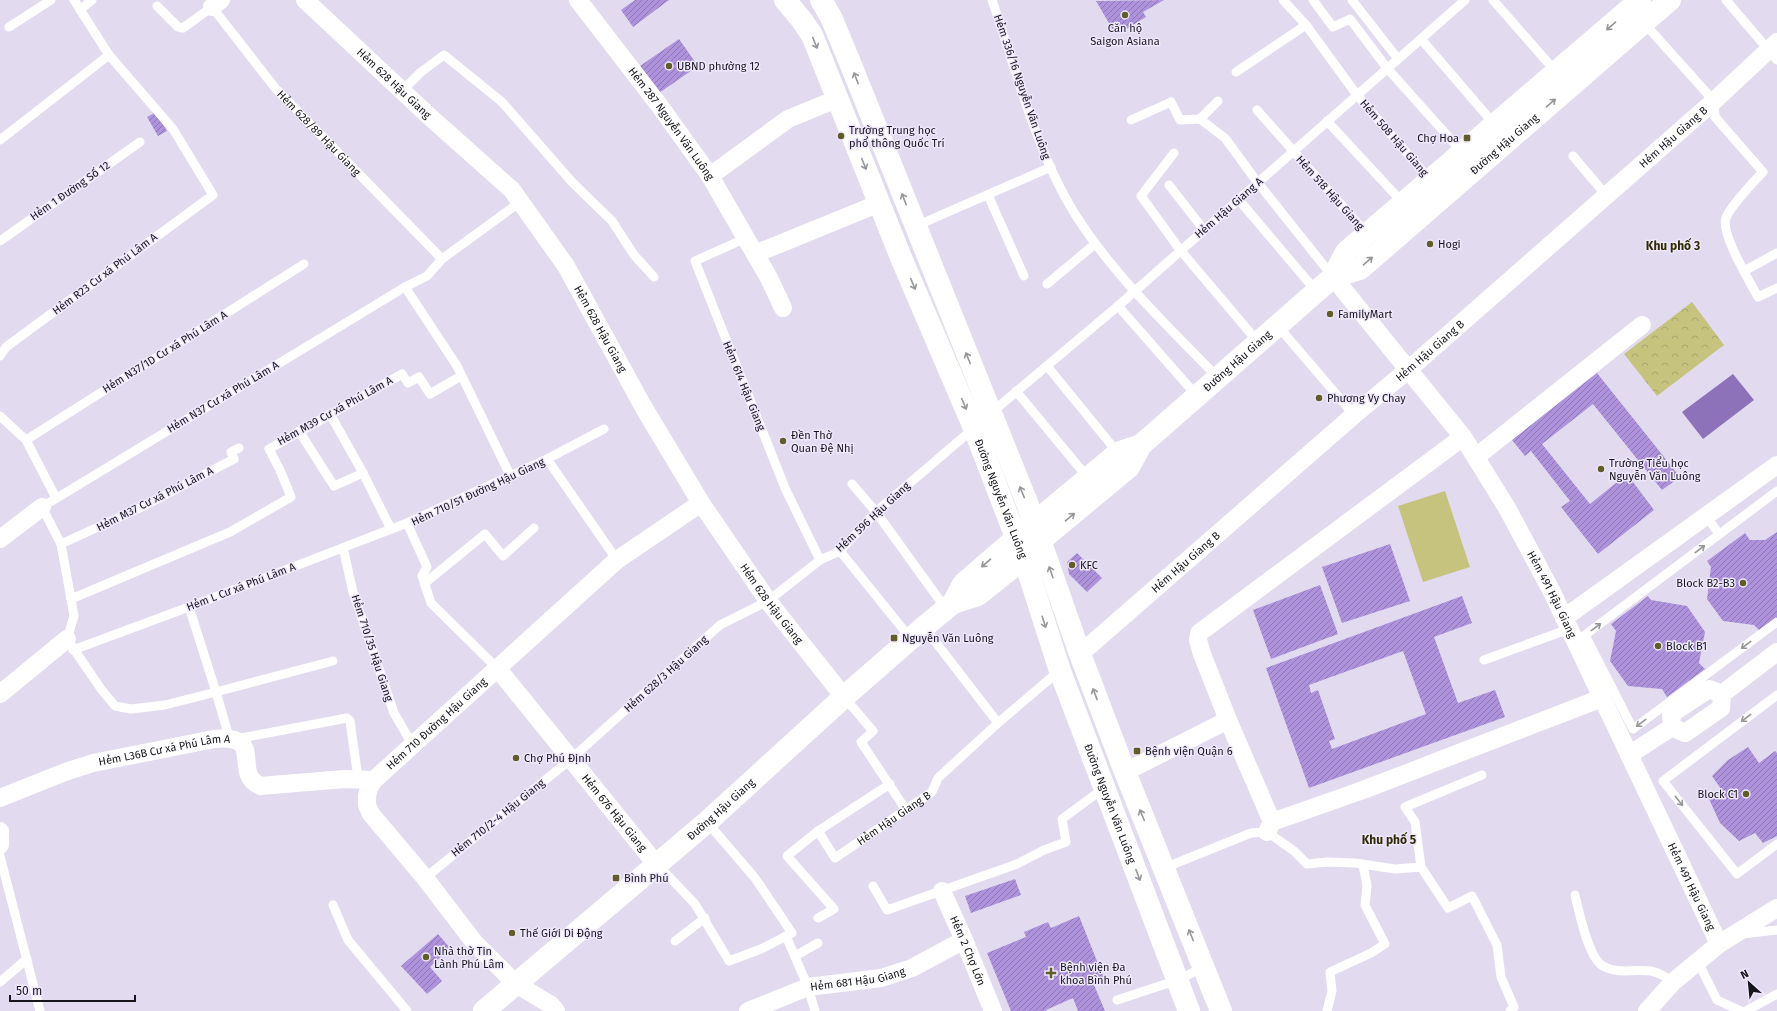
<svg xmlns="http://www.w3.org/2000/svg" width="1777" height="1011" font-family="'Fira Sans',sans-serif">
	<defs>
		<pattern id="park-crowns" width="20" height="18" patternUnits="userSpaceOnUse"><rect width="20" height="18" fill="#c6c37f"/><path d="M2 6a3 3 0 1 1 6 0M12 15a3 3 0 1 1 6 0" fill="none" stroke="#a9a76d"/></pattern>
		<pattern id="building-hatch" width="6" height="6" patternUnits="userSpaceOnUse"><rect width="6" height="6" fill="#ae93dc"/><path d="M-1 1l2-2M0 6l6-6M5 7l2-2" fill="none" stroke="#8d77b2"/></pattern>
	</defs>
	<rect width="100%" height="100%" fill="#e2dbf0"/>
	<path fill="url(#park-crowns)" d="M1692,302l32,43 -67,51 -33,-42z"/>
	<path fill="#c6c37f" d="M1445,491l25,76 -47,15 -25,-76z"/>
	<path fill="#8d72b9" d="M1733,374l21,26 -51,39 -21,-27z"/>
	<path fill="url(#building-hatch)" fill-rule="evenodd" d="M635,0h34l-36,27 -12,-17z
		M1164,0l-21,12 3,5 -23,14 -3,-5 -7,4 -17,-29z
		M679,39l19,27 -39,27 -19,-27z
		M156,112l11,19 -9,5 -11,-19z
		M1597,373l83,104 -18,13 -69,-86 -51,40 48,60 37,-30 27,36 -56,44 -37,-47 9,-6 -39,-50 -6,5 -13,-16z
		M1777,532v87l-17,12 -6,-6 -31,-4 -16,-22 4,-32 -4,-6 38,-28 5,7h15z
		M1390,544l20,57 -68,22 -20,-56z
		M1077,553l25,25 -15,14 -18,-18 -2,-12z
		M1320,585l18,49 -67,25 -18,-49z
		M1462,596l10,27 -38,14 24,66 37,-13 10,27 -196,71 -43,-120zM1403,651l23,63 -94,35 -3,-8 6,-2 -17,-49 -7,3 -2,-8z
		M1648,596l3,4 36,6 18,26 -6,31 6,6 -38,28 -5,-8 -34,-3 -18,-25 6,-30 -5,-7z
		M1748,747l11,16 16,-12 2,2v83l-14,7 -8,-10 -16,8 -19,-18 -11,-24 12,-10 -9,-13 16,-16z
		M1015,879l6,16 -50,18 -6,-17z
		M1079,916l26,65 -11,4 11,26h-27l-5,-13 -27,12v1h-35l-24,-58 39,-16 -2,-5 24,-10 3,6z
		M438,934l12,14 -20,19 12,14 -15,13 -26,-28z"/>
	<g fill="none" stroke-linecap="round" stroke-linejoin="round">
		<g stroke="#fff" stroke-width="9">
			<path d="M992,0c24,69 44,152 83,214 39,62 93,112 143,164"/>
			<path d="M1283,0l23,25 51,70 73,85"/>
			<path d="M1313,0l20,27 17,-8 37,49 75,84"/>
			<path d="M1352,0l46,59"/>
			<path d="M1493,0l64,73"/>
			<path d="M1726,0l51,60"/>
			<path id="s1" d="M157,6l21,21 5,1 29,-21 64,82 166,170"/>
			<path d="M80,10l12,-10"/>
			<path d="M1644,23l70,78 1,16 48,55c-8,8 -34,36 -37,46 -6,15 24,64 32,79l19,-9"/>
			<path d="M9,27l42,-27"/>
			<path d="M1421,39l74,86"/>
			<path d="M1236,72l70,-47"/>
			<path d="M402,91l19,-19 23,-17 58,47 70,80 40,39 22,34 20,22"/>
			<path d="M1257,110l110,124"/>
			<path d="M1200,119l18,-18"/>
			<path d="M1131,120l40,-18 9,18 20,-1 25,19 33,45 75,94"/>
			<path d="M1327,121l76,82"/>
			<path d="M0,140l109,-85"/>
			<path d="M1174,153l-33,43 40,55 77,91"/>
			<path d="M1573,156l33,39"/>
			<path d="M1169,185l35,45"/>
			<path d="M988,195l36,81"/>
			<path d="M1239,200l77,91"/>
			<path d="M916,226l135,-59"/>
			<path d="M746,238l-51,23 90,227 35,72"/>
			<path d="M0,241l140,-99"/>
			<path d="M1744,271l33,-18"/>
			<path d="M1047,284l48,-40"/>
			<path d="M405,287l52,79 53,109"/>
			<path d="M1118,306l79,90"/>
			<path d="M1277,325l77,90"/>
			<path d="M0,356l6,-9 207,-152 -40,-66 -64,-74 -35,-55"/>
			<path d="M1047,366l71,87"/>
			<path d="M1016,391l72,87"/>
			<path d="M991,413l127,-107 347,-306"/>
			<path d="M330,414l33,59 28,56"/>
			<path d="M0,416l26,24 30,58"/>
			<path d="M299,431l35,55 29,-13"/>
			<path d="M26,440l278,-176"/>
			<path d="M547,459l70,101"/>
			<path d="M852,484l24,28 70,97"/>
			<path d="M1777,491l-192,144 48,94 144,-107"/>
			<path d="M1707,517l12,17"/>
			<path d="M61,544l81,-37 92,-48 -3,-7 8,-4"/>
			<path d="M343,548l10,44 41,121 18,31"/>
			<path d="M840,551l71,88"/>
			<path d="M425,583l60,-49 18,22 31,-28"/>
			<path d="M71,599l159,-67 61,-35 -11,-27 -11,-21 133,-75 6,9 11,-6 11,17 31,-18"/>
			<path d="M189,607l27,85 -51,13 -34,4 -16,-3 -14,-17 -34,-50 7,-23 -3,-17 -10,-55 -19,-37 363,-220 22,-11 15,-17 78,-57"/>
			<path d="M924,627l74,96"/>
			<path d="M73,650l116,-43 218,-84"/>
			<path d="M1484,660l85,-31"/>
			<path d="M498,669l-67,-66 -9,-27 5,-9 -20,-44 140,-64 57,-30"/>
			<path d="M1777,695l-114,86 74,93 40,-30"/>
			<path d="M844,697l29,34 -12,11 45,68"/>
			<path d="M229,737l-13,-45 117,-31"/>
			<path d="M236,739l111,-21 3,3 8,57"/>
			<path d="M1482,775l-77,32 10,15 6,45 27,41 24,-12 25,49 4,32 13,30 -4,4"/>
			<path id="s2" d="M818,831l17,27 97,-66 6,-14 60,-55 61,-52"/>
			<path d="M0,856l40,155"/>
			<path d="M657,864l38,40 34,57 32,-12 31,-16 -37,-55 -48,-56"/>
			<path d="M1164,868l87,-35 16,-1 27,19 13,13 20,-2 28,1 40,6 26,-2"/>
			<path d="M425,878l146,-119 149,-134 48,-24 52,-41 20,-9 36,-39 98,-84"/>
			<path d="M873,886l14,24 130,-46 27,-14 22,-8 -4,-23 42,-31"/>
			<path d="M1575,895c4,16 13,63 28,71 6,4 17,5 24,5 22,-1 28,-2 46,11"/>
			<path d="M333,905l15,35 59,71"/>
			<path d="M818,918l16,-9 -47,-53 31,-25 72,-47"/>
			<path d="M1742,934l35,-4"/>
			<path d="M786,936l22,51 7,24"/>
			<path d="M675,941l30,-23"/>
			<path d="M795,956l23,-13"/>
			<path d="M1698,962l19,38 24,11"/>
			<path d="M0,982l27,-23"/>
			<path d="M1117,1000l61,-20 26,-13"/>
			<path d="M1327,1011l5,-20 -2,-19 41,-19 14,-9 -20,-39 2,-19 -4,-21"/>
			<path d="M1746,1011l31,-17"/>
		</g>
		<g stroke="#fff" stroke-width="18">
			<path id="s3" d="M305,0l124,116 83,74 54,76 78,142 57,95 67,98 76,96"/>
			<path id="s4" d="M578,0l81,105 51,71 59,102 14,30"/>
			<path d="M212,7l9,-7"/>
			<path d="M710,176l78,-57 49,-20"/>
			<path d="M755,254l125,-51"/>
			<path id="s5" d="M1333,277l130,160 44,71 44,82 168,354"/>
			<path d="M1476,457l166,-132"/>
			<path d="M0,539l42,-32"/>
			<path d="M1564,618l213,-153"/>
			<path id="s6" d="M1080,654l274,-239 55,-46 305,-268 63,-59"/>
			<path id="s7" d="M498,669l158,195"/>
			<path d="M0,694l67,-55"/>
			<path d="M1672,727l13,6 36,-25 1,-14 55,-42"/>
			<path d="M1672,727l-1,-13 38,-25 13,5"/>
			<path d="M1629,755l43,-28"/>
			<path d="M1125,772l103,-52"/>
			<path id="s8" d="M0,798l65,-26 28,-9 121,-24c53,-5 17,33 46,47l85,-7 29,1"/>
			<path d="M1272,822l-44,-102 -26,-66 -4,-14 1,-7 264,-196"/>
			<path d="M0,831v14"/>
			<path d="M1267,832l5,-10 91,-32 239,-92"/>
			<path id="s9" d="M942,891l22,49 29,71"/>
			<path id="s10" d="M556,1011l-5,-6 -35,-21 -42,-42 -49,-64 -54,-64 -4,-9v-9l2,-8 5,-8 243,-220 84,-57"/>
			<path id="s11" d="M748,1011l60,-24 73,-9 31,-10 52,-28"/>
			<path d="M1647,1011l26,-29 46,-38 58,-36"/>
		</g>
		<g stroke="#fff" stroke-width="22">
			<path id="s12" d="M785,0l16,19 11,16 90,225 72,168 33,86 17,44 36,113 129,340"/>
			<path d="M821,0l10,17 20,48 175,435 54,154 45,118 96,239"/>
			<path id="s13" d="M1333,277l27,-8 310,-269"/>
			<path d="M953,603l10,-19 53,-46 102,-85 23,-8"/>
			<path id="s14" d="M484,1011l223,-189 137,-125 80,-70 29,-24 25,-8 46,-37 16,-17 89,-74 12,-22 192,-168 13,-25 294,-252"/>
		</g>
	</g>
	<defs><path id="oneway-shaft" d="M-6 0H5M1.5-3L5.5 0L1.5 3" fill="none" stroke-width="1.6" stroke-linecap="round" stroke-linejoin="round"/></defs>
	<g stroke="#979699">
		<use href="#oneway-shaft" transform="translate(1611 26) rotate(139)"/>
		<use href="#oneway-shaft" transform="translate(815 43) rotate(68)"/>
		<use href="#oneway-shaft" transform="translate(856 78) rotate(-111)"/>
		<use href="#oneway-shaft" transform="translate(1551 103) rotate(-41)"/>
		<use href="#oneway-shaft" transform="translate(864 164) rotate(68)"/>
		<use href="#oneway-shaft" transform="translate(904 199) rotate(-111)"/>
		<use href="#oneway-shaft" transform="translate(1368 261) rotate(-41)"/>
		<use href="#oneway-shaft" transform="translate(913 284) rotate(67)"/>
		<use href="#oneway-shaft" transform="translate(968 358) rotate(-112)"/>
		<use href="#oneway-shaft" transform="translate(964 404) rotate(67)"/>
		<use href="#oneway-shaft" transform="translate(1022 492) rotate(-112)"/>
		<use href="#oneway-shaft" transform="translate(1070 517) rotate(-40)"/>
		<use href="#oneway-shaft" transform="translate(1700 549) rotate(-37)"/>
		<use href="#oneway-shaft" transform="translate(986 563) rotate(139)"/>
		<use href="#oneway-shaft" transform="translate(1051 572) rotate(-109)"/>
		<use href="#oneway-shaft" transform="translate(1044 622) rotate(72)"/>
		<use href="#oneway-shaft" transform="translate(1596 627) rotate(-37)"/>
		<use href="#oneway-shaft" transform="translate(1746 645) rotate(143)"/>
		<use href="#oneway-shaft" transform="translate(1095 694) rotate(-111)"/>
		<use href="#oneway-shaft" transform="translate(1746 718) rotate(143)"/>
		<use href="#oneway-shaft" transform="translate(1641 723) rotate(143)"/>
		<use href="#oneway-shaft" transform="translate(1679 801) rotate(52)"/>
		<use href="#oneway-shaft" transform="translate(1142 815) rotate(-113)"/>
		<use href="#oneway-shaft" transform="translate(1138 875) rotate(69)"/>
		<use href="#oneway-shaft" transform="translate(1191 935) rotate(-112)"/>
	</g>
	<g fill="#605d2a" stroke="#efe8fd" stroke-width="1.5">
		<circle cx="1125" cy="15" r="4"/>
		<circle cx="669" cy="66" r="4"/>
		<circle cx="841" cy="136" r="4"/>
		<rect x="1463" y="134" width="8" height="8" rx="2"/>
		<circle cx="1430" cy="244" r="4"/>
		<circle cx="1330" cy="314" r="4"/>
		<circle cx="1319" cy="398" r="4"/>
		<circle cx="783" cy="441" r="4"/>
		<circle cx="1601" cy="469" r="4"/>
		<circle cx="1072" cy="565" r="4"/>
		<circle cx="1743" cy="583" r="4"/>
		<rect x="890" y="634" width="8" height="8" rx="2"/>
		<circle cx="1658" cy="646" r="4"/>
		<rect x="1133" y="747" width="8" height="8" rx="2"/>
		<circle cx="516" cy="758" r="4"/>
		<circle cx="1746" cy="794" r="4"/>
		<rect x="612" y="874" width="8" height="8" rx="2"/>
		<circle cx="512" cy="933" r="4"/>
		<circle cx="426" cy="957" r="4"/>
		<path d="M1049 967h4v4h4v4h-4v4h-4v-4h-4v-4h4z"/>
	</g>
	<g text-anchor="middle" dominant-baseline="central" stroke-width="3" stroke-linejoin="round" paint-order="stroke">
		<g font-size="11" fill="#17151c" stroke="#efe8fd" text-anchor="start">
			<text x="1125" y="28" text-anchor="middle">Căn hộ<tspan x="1125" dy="13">Saigon Asiana</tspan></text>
			<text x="677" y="66">UBND phường 12</text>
			<text x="849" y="130">Trường Trung học<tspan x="849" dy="13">phổ thông Quốc Trí</tspan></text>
			<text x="1459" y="138" text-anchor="end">Chợ Hoa</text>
			<text x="1438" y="244">Hogi</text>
			<text x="1338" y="314">FamilyMart</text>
			<text x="1327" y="398">Phương Vy Chay</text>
			<text x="791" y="435">Đền Thờ<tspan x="791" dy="13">Quan Đệ Nhị</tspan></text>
			<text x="1609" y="463">Trường Tiểu học<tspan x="1609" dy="13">Nguyễn Văn Luông</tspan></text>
			<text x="1080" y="565">KFC</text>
			<text x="1735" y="583" text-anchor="end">Block B2-B3</text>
			<text x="902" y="638">Nguyễn Văn Luông</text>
			<text x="1666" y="646">Block B1</text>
			<text x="1145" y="751">Bệnh viện Quận 6</text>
			<text x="524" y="758">Chợ Phú Định</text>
			<text x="1738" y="794" text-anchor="end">Block C1</text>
			<text x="624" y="878">Bình Phú</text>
			<text x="520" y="933">Thế Giới Di Động</text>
			<text x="434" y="951">Nhà thờ Tin<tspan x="434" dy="13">Lành Phú Lâm</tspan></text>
			<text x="1060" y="967">Bệnh viện Đa<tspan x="1060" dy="13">khoa Bình Phú</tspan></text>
		</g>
		<g font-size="11" fill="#17151c" stroke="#efe8fd">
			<text stroke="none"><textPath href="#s3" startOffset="122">Hẻm 628 Hậu Giang</textPath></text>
			<text transform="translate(1022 87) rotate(71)">Hẻm 336/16 Nguyễn Văn Luông</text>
			<text stroke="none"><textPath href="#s4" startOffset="155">Hẻm 287 Nguyễn Văn Luông</textPath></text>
			<text stroke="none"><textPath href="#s1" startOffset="236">Hẻm 628/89 Hậu Giang</textPath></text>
			<text stroke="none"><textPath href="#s6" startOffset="787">Hẻm Hậu Giang B</textPath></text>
			<text transform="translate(1394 138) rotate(49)">Hẻm 508 Hậu Giang</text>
			<text stroke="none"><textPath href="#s13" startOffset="219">Đường Hậu Giang</textPath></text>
			<text transform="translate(70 191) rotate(-35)">Hẻm 1 Đường Số 12</text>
			<text transform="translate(1330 193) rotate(48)">Hẻm 518 Hậu Giang</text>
			<text transform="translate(1229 208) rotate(-41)">Hẻm Hậu Giang A</text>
			<text transform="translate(105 274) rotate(-37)">Hẻm R23 Cư xá Phú Lâm A</text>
			<text stroke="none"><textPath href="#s3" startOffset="446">Hẻm 628 Hậu Giang</textPath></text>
			<text stroke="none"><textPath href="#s6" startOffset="463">Hẻm Hậu Giang B</textPath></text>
			<text transform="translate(165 352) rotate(-32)">Hẻm N37/1D Cư xá Phú Lâm A</text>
			<text stroke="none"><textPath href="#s14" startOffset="999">Đường Hậu Giang</textPath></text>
			<text transform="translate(744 386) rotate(68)">Hẻm 614 Hậu Giang</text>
			<text transform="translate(223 397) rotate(-31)">Hẻm N37 Cư xá Phú Lâm A</text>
			<text transform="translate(335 411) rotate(-29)">Hẻm M39 Cư xá Phú Lâm A</text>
			<text transform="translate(478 492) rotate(-25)">Hẻm 710/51 Đường Hậu Giang</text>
			<text transform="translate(155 499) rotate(-27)">Hẻm M37 Cư xá Phú Lâm A</text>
			<text stroke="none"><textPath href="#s12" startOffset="545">Đường Nguyễn Văn Luông</textPath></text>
			<text transform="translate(873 517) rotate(-43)">Hẻm 596 Hậu Giang</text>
			<text stroke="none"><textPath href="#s6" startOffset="140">Hẻm Hậu Giang B</textPath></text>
			<text transform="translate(241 587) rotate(-21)">Hẻm L Cư xá Phú Lâm A</text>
			<text stroke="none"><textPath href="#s5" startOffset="387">Hẻm 491 Hậu Giang</textPath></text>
			<text stroke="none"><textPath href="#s3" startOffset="770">Hẻm 628 Hậu Giang</textPath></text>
			<text transform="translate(372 648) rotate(72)">Hẻm 710/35 Hậu Giang</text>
			<text transform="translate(666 674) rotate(-42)">Hẻm 628/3 Hậu Giang</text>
			<text stroke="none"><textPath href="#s10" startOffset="393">Hẻm 710 Đường Hậu Giang</textPath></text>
			<text stroke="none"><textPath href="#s8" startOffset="172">Hẻm L36B Cư xá Phú Lâm A</textPath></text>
			<text stroke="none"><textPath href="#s12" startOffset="869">Đường Nguyễn Văn Luông</textPath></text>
			<text stroke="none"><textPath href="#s14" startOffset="311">Đường Hậu Giang</textPath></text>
			<text stroke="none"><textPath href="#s7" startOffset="185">Hẻm 676 Hậu Giang</textPath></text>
			<text transform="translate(498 818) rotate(-39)">Hẻm 710/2-4 Hậu Giang</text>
			<text stroke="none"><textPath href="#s2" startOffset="103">Hẻm Hậu Giang B</textPath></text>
			<text stroke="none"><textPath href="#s5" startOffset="711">Hẻm 491 Hậu Giang</textPath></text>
			<text stroke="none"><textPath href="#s9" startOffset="65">Hẻm 2 Chợ Lớn</textPath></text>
			<text stroke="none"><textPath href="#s11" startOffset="115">Hẻm 681 Hậu Giang</textPath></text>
		</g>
		<g font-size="12" font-weight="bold" fill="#2f2c01" stroke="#efe8fd">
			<text x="1673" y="246">Khu phố 3</text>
			<text x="1389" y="840">Khu phố 5</text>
		</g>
	</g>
	<g transform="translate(1749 983) rotate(333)" stroke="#efe8fd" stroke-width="3" paint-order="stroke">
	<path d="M0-3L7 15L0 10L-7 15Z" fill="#17151c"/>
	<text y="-6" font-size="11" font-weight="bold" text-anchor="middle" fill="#17151c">N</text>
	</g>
	<path d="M10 995v6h125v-6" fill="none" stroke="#17151c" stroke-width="2"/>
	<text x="16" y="995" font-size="12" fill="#17151c" stroke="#efe8fd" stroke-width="3" paint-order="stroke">50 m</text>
</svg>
